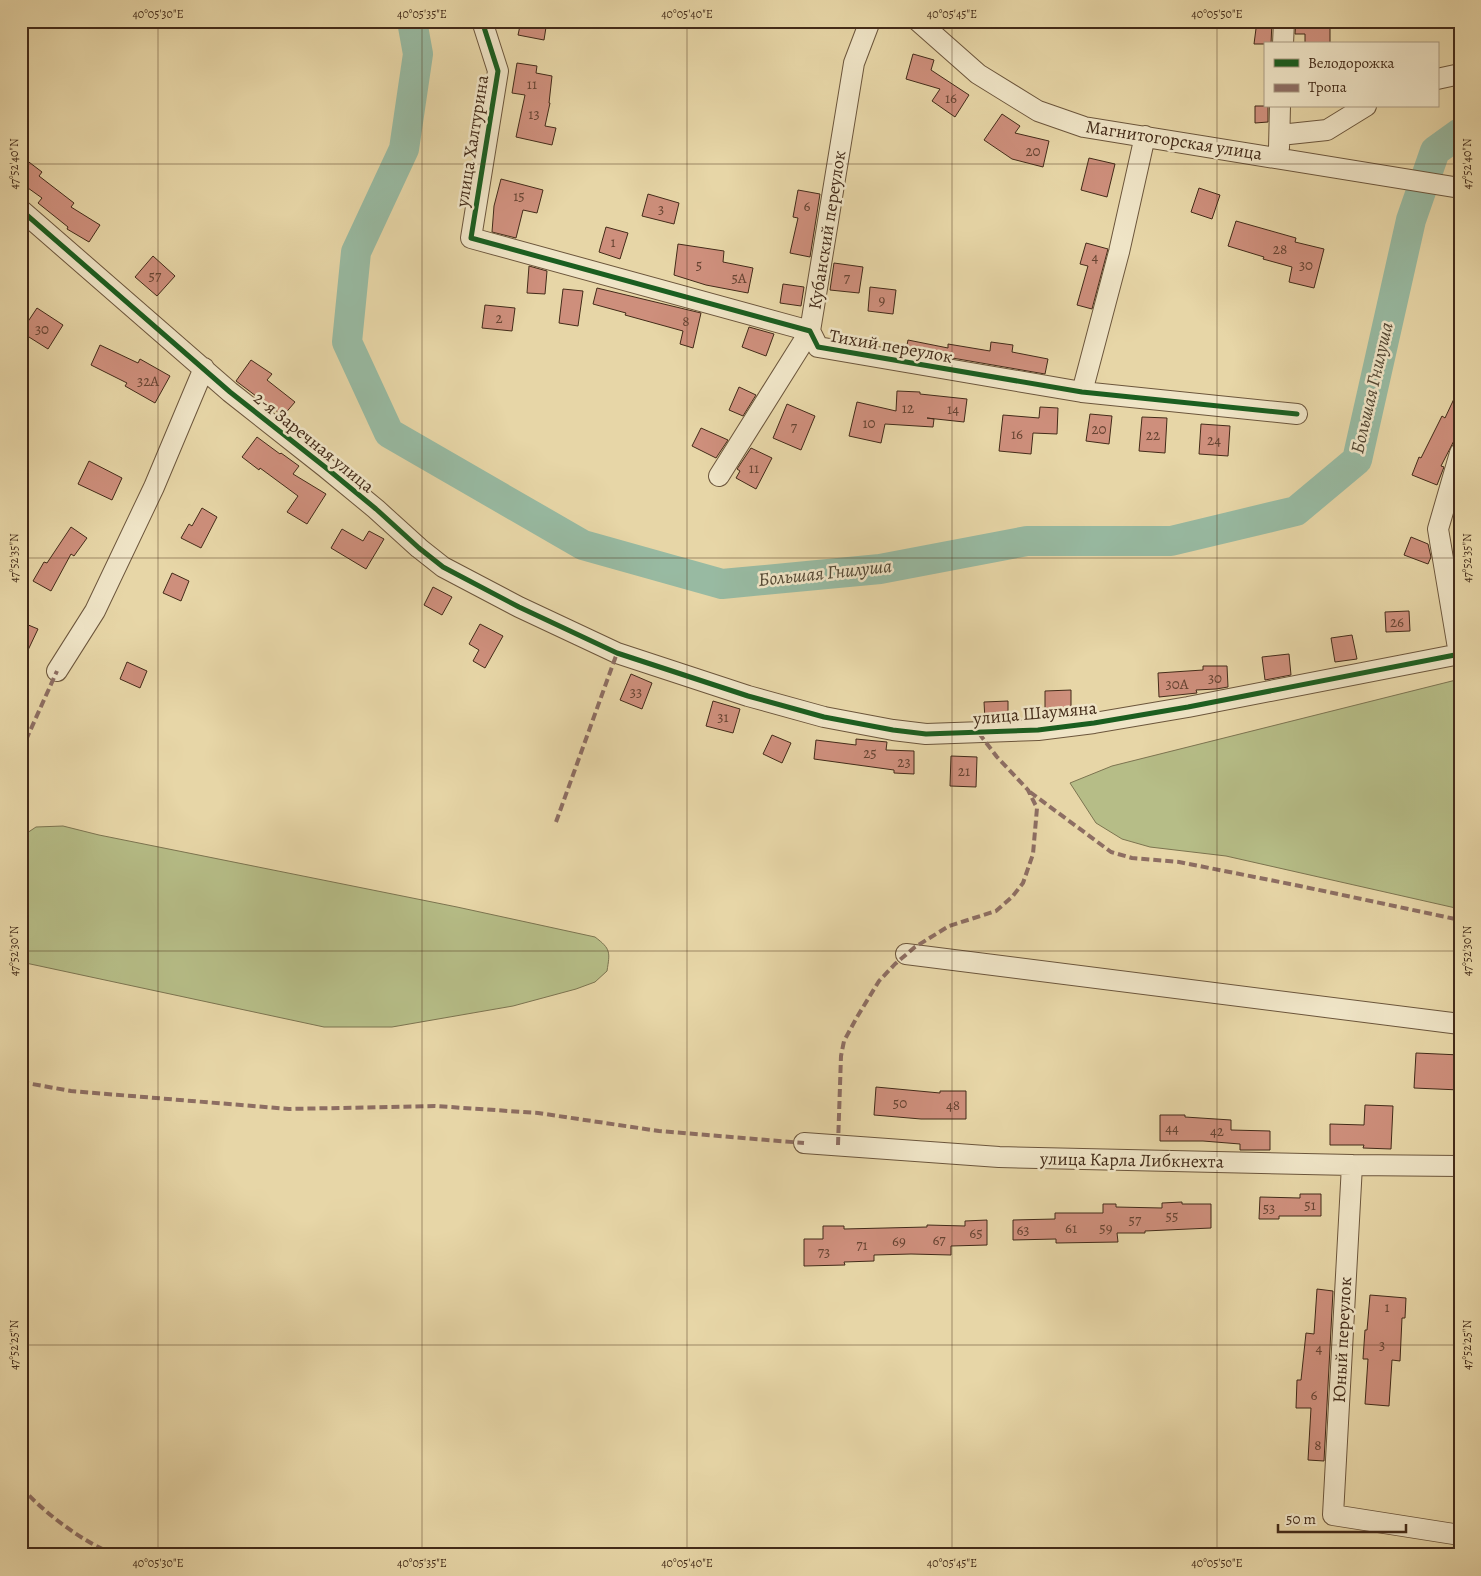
<svg xmlns="http://www.w3.org/2000/svg" width="1481" height="1576" font-family="Alegreya,serif">
	<rect width="100%" height="100%" fill="#e7d6a7"/>
	<filter id="stains"><feTurbulence type="fractalNoise" baseFrequency=".004" numOctaves="4"/><feColorMatrix values="0 0 0 0 .2 0 0 0 0 .09 0 0 0 0 .02 0 0 0 .5 -.17"/></filter>
	<radialGradient id="worn" r=".72"><stop offset=".6" stop-color="#630" stop-opacity="0"/><stop offset="1" stop-color="#630" stop-opacity=".3"/></radialGradient>
	<path fill="#b6bd87" stroke="#7c7450" d="M1460,679v230l-234,-53 -76,-9 -28,-8 -26,-16 -26,-40 42,-17z
		M63,826l36,9 358,72 138,30c16,12 15,15 12,34l-12,11 -19,7 -63,17 -121,21h-68l-303,-65v-125l15,-10z"/>
	<g fill="none" stroke-linecap="round" stroke-linejoin="round">
		<path stroke="#98baa2" stroke-width="30" d="M412,21l6,33 -14,95 -48,103 -9,90 42,91 194,112 139,39 158,-15 147,-28h144l125,-30 61,-51 54,-240 24,-69 25,-18"/>
	</g>
	<path fill="#ce8f7c" stroke="#432b19" d="M521,21h26l-3,19 -26,-5z
		M1257,21h15l-1,23h-17z
		M1296,21h34v23h-25v-10h-10z
		M913,54l21,6 -3,10 38,25 -14,22 -23,-16 8,-12 -34,-10z
		M517,63l20,3 -1,7 16,3 -3,27h1l-5,23 11,2 -4,17 -36,-8 9,-42 -13,-2z
		M1255,106h13v16l-13,1z
		M1002,114l18,12 -5,7 34,8 -6,26 -31,-8 -28,-19z
		M21,156l21,16 -3,4 35,27 -3,4 29,18 -11,17 -22,-13 1,-2 -30,-24 4,-5 -21,-15z
		M1089,158l26,6 -8,33 -26,-7z
		M501,179l42,11 -6,23 -14,-3 -7,28 -24,-6 2,-26z
		M1199,188l21,7 -8,24 -21,-7z
		M798,190l22,4 -10,63 -20,-4 8,-35 -5,-1z
		M648,194l31,9 -5,21 -32,-8z
		M1236,221l60,17 -1,4 29,7 -10,39 -25,-6 3,-15 -29,-8 1,-2 -36,-11z
		M606,227l22,6 -8,26 -21,-7z
		M1086,243l22,6 -16,60 -15,-4 11,-39 -8,-2z
		M678,244l46,7 -1,11 30,6 -5,25 -42,-8 -32,-10z
		M153,256l22,20 -18,20 -22,-19z
		M834,263l29,4 -4,26 -29,-3z
		M529,266l18,5 -2,23 -18,-1z
		M783,284l21,3 -3,19 -21,-3z
		M870,287l26,3 -3,24 -25,-3z
		M597,288l104,25 -8,35 -13,-4 3,-13 -58,-16 1,-2 -33,-9z
		M563,289l20,2 -5,35 -19,-3z
		M485,305l30,3 -3,23 -30,-3z
		M37,308l26,17 -15,24 -27,-17z
		M749,327l25,7 -8,22 -24,-9z
		M908,340l40,8v-4l42,7 1,-9 22,3 -1,7 36,7 -3,15 -139,-24z
		M100,345l38,18 2,-4 30,17 -15,27 -30,-17 2,-3 -36,-18z
		M251,360l21,14 -5,6 28,22 -12,14 -27,-21v1l-20,-15z
		M1460,386v43l-19,37 3,1 -7,18 -25,-10 7,-18 2,1 21,-42 3,2z
		M739,387l17,8 -13,21 -14,-6z
		M897,391l23,1v2l47,5 -3,23 -37,-4 7,1 -1,8 -48,-3 -4,19 -32,-7 8,-34 39,9z
		M787,404l28,12 -14,34 -28,-12z
		M1040,407l18,1 -1,26 -24,-1 -2,21 -32,-3 4,-36 36,3z
		M1090,414l22,2 -3,28 -23,-3z
		M1142,417l25,1 -2,35 -26,-2z
		M1201,424l29,2 -2,30 -29,-2z
		M701,428l27,12 -12,18 -24,-12z
		M257,437l23,17 1,-1 18,13 -6,8 33,20 -19,30 -20,-12 11,-16 -38,-28 -1,2 -17,-13z
		M751,448l21,10 -16,31 -20,-11 4,-7 -3,-2z
		M89,461l33,17 -10,22 -34,-16z
		M202,508l15,9 -16,31 -20,-10 8,-14 3,2z
		M71,527l16,11 -13,18 -3,-2 -20,37 -18,-10 11,-19 3,1z
		M342,529l21,12 6,-10 15,8 -18,30 -35,-21z
		M1411,537l17,7 3,13 -3,7 -24,-9z
		M172,573l17,8 -8,20 -18,-8z
		M433,587l19,10 -10,18 -18,-10z
		M1409,611l1,20 -24,1 -1,-20z
		M21,622l17,7 -17,36z
		M480,624l23,12 -18,32 -12,-7 6,-11 -10,-6z
		M1352,635l5,24 -22,3 -4,-24z
		M1289,654l2,21 -26,5 -3,-23z
		M127,662l20,9 -7,17 -20,-9z
		M1203,666h24l1,21 -12,2 -20,1 1,3 -38,4 -1,-24 45,-3z
		M631,674l21,9 -10,26 -22,-9z
		M1071,690v20l-26,1v-20z
		M713,701l27,8 -7,24 -27,-7z
		M1008,701v18l-23,1 -1,-18z
		M772,735l19,8 -9,20 -19,-9z
		M856,739l31,3 -1,8 28,1v23l-20,-1v-3l-80,-11 2,-19 40,5z
		M951,756l26,1 -1,30 -26,-1z
		M1416,1053l44,2v35l-46,-2z
		M876,1087l64,6v-2h26v28h-45l-47,-4z
		M1365,1105l28,1 -2,43 -28,-1 1,-3h-34v-21l34,1z
		M1160,1115h25v2l46,3v10l39,1v19h-30v-6l-37,-3h-43z
		M1300,1194h21v22h-42v3h-20l1,-22 40,1z
		M1182,1202v2h29v24l-66,3v2h-28l1,9 -62,1v-4l-43,1v-20l42,-1v-6h48v-9h13v3l46,1v-5z
		M987,1220v25l-36,1v9l-40,-1 -37,1v6l-30,1 1,3 -41,1v-27h19v-13h21v3l83,-2v-2l38,1v-5z
		M1317,1289l16,2 -9,170 -16,-1 3,-52h-15l1,-28h4l5,-47 8,1z
		M1370,1295l36,3 -1,20h-3l-2,43 -8,-1 -3,46 -24,-2 3,-45h-5l2,-29h2z"/>
	<g fill="none" stroke-linecap="round" stroke-linejoin="round">
		<defs>
			<path id="minor" d="M482,21l16,50 -27,167 339,93 8,16 264,45 215,22
				M918,21l60,53 60,37 46,16 376,61
				M1283,44l1,-23
				M1437,79l23,-5
				M1280,135l47,-5 39,-24
				M1279,148l1,-42
				M21,210l209,182 95,75 51,42 43,39 24,19 76,40 98,46 131,43 76,21 69,13 33,4 112,-4 56,-7 94,-16 272,-53
				M1082,392l37,-140 26,-116
				M719,476l91,-145 44,-268 16,-42
				M1459,654l-21,-125 22,-76
				M57,671l38,-60 59,-124 50,-119
				M906,954l554,70
				M804,1143l195,14 353,8 108,1
				M1352,1165l-19,350 127,20"/>
		</defs>
		<use href="#minor" stroke="#6c563c" stroke-width="22"/>
		<use href="#minor" stroke="#efe4c6" stroke-width="20"/>
		<path stroke="#8d6e63" stroke-width="4" stroke-dasharray="8 4" stroke-linecap="butt" d="M21,751l36,-80
			M1030,792l81,60 21,6 47,4 121,24 160,34
			M556,822l61,-169
			M21,1082l50,9 218,18 146,-3 103,7 121,18 145,12
			M838,1145l3,-89 3,-15 13,-24 22,-36 16,-17 20,-17 34,-21 47,-15 16,-14 11,-14 10,-29 4,-46 -9,-18 -31,-33 -19,-25
			M21,1487c23,26 63,56 95,68"/>
		<defs>
			<path id="cycleway" d="M482,21l16,50 -27,167 339,93 8,16 264,45 215,22
				M21,210l209,182 95,75 51,42 43,39 24,19 76,40 98,46 131,43 76,21 69,13 33,4 112,-4 56,-7 94,-16 272,-53"/>
		</defs>
		<use href="#cycleway" stroke="#efe4c6" stroke-width="8"/>
		<use href="#cycleway" stroke="#1b5e20" stroke-width="5"/>
	</g>
	<path fill="none" stroke="#432b19" stroke-width="1" stroke-opacity="0.45" d="M158,21v1534M422,21v1534M687,21v1534M952,21v1534M1217,21v1534M21,164h1439M21,558h1439M21,951h1439M21,1345h1439"/>
	<g text-anchor="middle" dominant-baseline="central" stroke-width="5" stroke-linejoin="round" paint-order="stroke">
		<g font-size="15" fill="#664432">
			<text x="532" y="84">11</text>
			<text x="951" y="98">16</text>
			<text x="534" y="114">13</text>
			<text x="1033" y="151">20</text>
			<text x="519" y="196">15</text>
			<text x="807" y="206">6</text>
			<text x="661" y="209">3</text>
			<text x="613" y="242">1</text>
			<text x="1280" y="249">28</text>
			<text x="1095" y="257">4</text>
			<text x="699" y="265">5</text>
			<text x="1306" y="265">30</text>
			<text x="155" y="276">57</text>
			<text x="739" y="278">5А</text>
			<text x="847" y="278">7</text>
			<text x="882" y="300">9</text>
			<text x="499" y="318">2</text>
			<text x="686" y="321">8</text>
			<text x="42" y="329">30</text>
			<text x="148" y="381">32А</text>
			<text x="908" y="408">12</text>
			<text x="953" y="409">14</text>
			<text x="869" y="423">10</text>
			<text x="794" y="427">7</text>
			<text x="1099" y="429">20</text>
			<text x="1017" y="434">16</text>
			<text x="1153" y="435">22</text>
			<text x="1214" y="440">24</text>
			<text x="754" y="468">11</text>
			<text x="1397" y="622">26</text>
			<text x="1215" y="678">30</text>
			<text x="1177" y="684">30А</text>
			<text x="636" y="692">33</text>
			<text x="723" y="717">31</text>
			<text x="870" y="753">25</text>
			<text x="904" y="762">23</text>
			<text x="964" y="771">21</text>
			<text x="900" y="1103">50</text>
			<text x="953" y="1105">48</text>
			<text x="1172" y="1128">44</text>
			<text x="1217" y="1131">42</text>
			<text x="1310" y="1205">51</text>
			<text x="1269" y="1208">53</text>
			<text x="1172" y="1216">55</text>
			<text x="1135" y="1220">57</text>
			<text x="1071" y="1228">61</text>
			<text x="1106" y="1228">59</text>
			<text x="1023" y="1230">63</text>
			<text x="976" y="1233">65</text>
			<text x="939" y="1240">67</text>
			<text x="899" y="1241">69</text>
			<text x="862" y="1245">71</text>
			<text x="824" y="1252">73</text>
			<text x="1387" y="1307">1</text>
			<text x="1382" y="1345">3</text>
			<text x="1319" y="1348">4</text>
			<text x="1314" y="1395">6</text>
			<text x="1318" y="1445">8</text>
		</g>
		<g font-size="18" fill="#432b19" stroke="#efe4c6">
			<text transform="translate(1174 140) rotate(9)">Магнитогорская улица</text>
			<text transform="translate(472 141) rotate(-81)">улица Халтурина</text>
			<text transform="translate(827 230) rotate(-81)">Кубанский переулок</text>
			<text transform="translate(891 346) rotate(10)">Тихий переулок</text>
			<text transform="translate(314 442) rotate(39)">2-я Заречная улица</text>
			<text transform="translate(1035 713) rotate(-5)">улица Шаумяна</text>
			<text transform="translate(1132 1160) rotate(1)">улица Карла Либкнехта</text>
			<text transform="translate(1342 1340) rotate(-87)">Юный переулок</text>
		</g>
		<g font-size="19" font-style="italic" fill="#544834" stroke="#efe4c6">
			<text transform="translate(1372 388) rotate(-77)">Большая Гнилуша</text>
			<text transform="translate(825 573) rotate(-6)">Большая Гнилуша</text>
		</g>
	</g>
	<rect width="1481" height="1576" fill="none" stroke="#e7d6a7" stroke-width="55"/>
	<rect x="1264" y="42" width="175" height="65" fill="#efe4c6" stroke="#aa9a81"/>
	<rect x="1274" y="59" width="25" height="8" fill="#1b5e20" stroke="#aa9a81"/>
	<text x="1308" y="68" font-size="15" fill="#432b19">Велодорожка</text>
	<rect x="1274" y="84" width="25" height="8" fill="#8d6e63" stroke="#aa9a81"/>
	<text x="1308" y="92" font-size="15" fill="#432b19">Тропа</text>
	<path d="M1278 1524v8h128v-8" fill="none" stroke="#432b19" stroke-width="2.5"/>
	<text x="1286" y="1524" font-size="15" fill="#432b19" stroke="#efe4c6" stroke-width="4" paint-order="stroke">50 m</text>
	<rect x="28" y="28" width="1426" height="1520" fill="none" stroke="#432b19" stroke-width="2"/>
	<g font-size="12" text-anchor="middle" fill="#432b19">
		<text x="158" y="18">40°05'30"E</text>
		<text x="422" y="18">40°05'35"E</text>
		<text x="687" y="18">40°05'40"E</text>
		<text x="952" y="18">40°05'45"E</text>
		<text x="1217" y="18">40°05'50"E</text>
		<text transform="translate(14 164) rotate(-90)" y="4">47°52'40"N</text>
		<text transform="translate(1467 164) rotate(-90)" y="4">47°52'40"N</text>
		<text transform="translate(14 558) rotate(-90)" y="4">47°52'35"N</text>
		<text transform="translate(1467 558) rotate(-90)" y="4">47°52'35"N</text>
		<text transform="translate(14 951) rotate(-90)" y="4">47°52'30"N</text>
		<text transform="translate(1467 951) rotate(-90)" y="4">47°52'30"N</text>
		<text transform="translate(14 1345) rotate(-90)" y="4">47°52'25"N</text>
		<text transform="translate(1467 1345) rotate(-90)" y="4">47°52'25"N</text>
		<text x="158" y="1567">40°05'30"E</text>
		<text x="422" y="1567">40°05'35"E</text>
		<text x="687" y="1567">40°05'40"E</text>
		<text x="952" y="1567">40°05'45"E</text>
		<text x="1217" y="1567">40°05'50"E</text>
	</g>
	<rect width="100%" height="100%" filter="url(#stains)"/>
	<rect width="100%" height="100%" fill="url(#worn)"/>
</svg>
